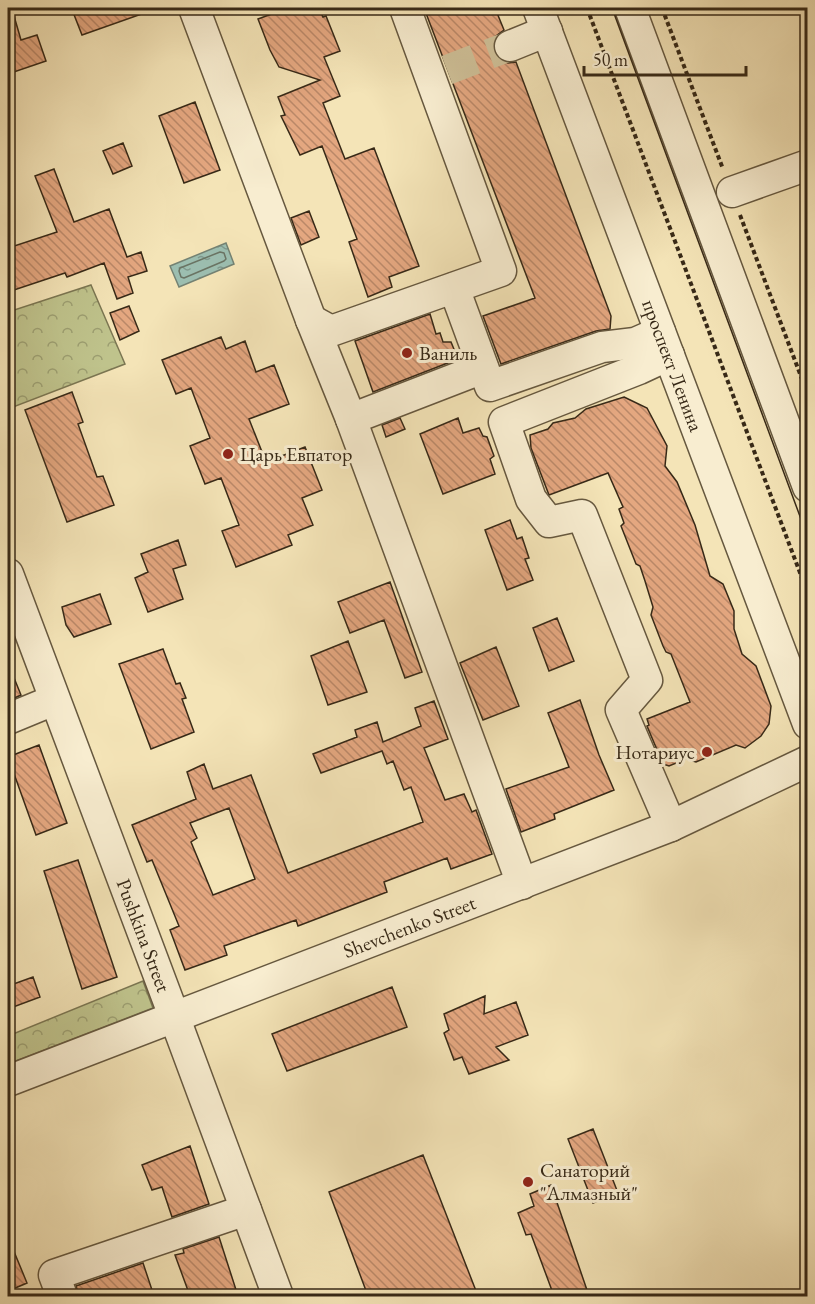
<svg xmlns="http://www.w3.org/2000/svg" width="815" height="1304" font-family="'EB Garamond',serif">
	<defs>
		<pattern id="forest-crowns" width="20" height="18" patternUnits="userSpaceOnUse" patternTransform="scale(1.5)"><rect width="20" height="18" fill="#bfc38c"/><path d="M2 6a3 3 0 1 1 6 0M12 15a3 3 0 1 1 6 0" fill="none" stroke="#9c9e71"/></pattern>
		<pattern id="water-ripples" width="26" height="14" patternUnits="userSpaceOnUse" patternTransform="scale(1.5)"><rect width="26" height="14" fill="#9cbeb0"/><path d="M2 4q2-2 4 0t4 0M15 11q2-2 4 0t4 0" fill="none" stroke="#809a8e"/></pattern>
		<pattern id="building-back-hatch" width="6" height="6" patternUnits="userSpaceOnUse" patternTransform="scale(1.5)"><rect width="6" height="6" fill="#e4a780"/><path d="M-1 5l2 2M0 0l6 6M5-1l2 2" fill="none" stroke="#ba8868"/></pattern>
	</defs>
	<rect width="100%" height="100%" fill="#f4e4b7"/>
	<filter id="stains"><feTurbulence type="fractalNoise" baseFrequency=".00333" numOctaves="4"/><feColorMatrix values="0 0 0 0 .2 0 0 0 0 .09 0 0 0 0 .02 0 0 0 .5 -.17"/></filter>
	<radialGradient id="worn" r=".72"><stop offset=".6" stop-color="#630" stop-opacity="0"/><stop offset="1" stop-color="#630" stop-opacity=".3"/></radialGradient>
	<path fill="url(#forest-crowns)" stroke="#7b7652" stroke-width="1.5" d="M91,285l34,79 -117,45v-97z
		M143,981l10,27 -145,56v-28z"/>
	<path fill="url(#water-ripples)" stroke="#748273" stroke-width="1.5" d="M226,243l8,21 -55,23 -9,-21z"/>
	<g fill="none" stroke-linecap="round" stroke-linejoin="round">
		<path stroke="#6a7464" stroke-width="1.5" d="M220,252l4,1 2,6 -2,2 -40,17 -3,-1 -2,-6 1,-3z"/>
	</g>
	<path fill="url(#building-back-hatch)" stroke="#372917" stroke-width="1.5" fill-rule="evenodd" d="M81,8h72v2l-71,25 -9,-23z
		M288,8h31l4,9 3,-1 14,35 -16,6 16,39 -17,7 22,56 29,-11 45,118 -30,11 3,10 -24,10 -19,-55 8,-3 -35,-93 -22,9 -19,-39 4,-1 -7,-18 42,-17 -41,-13 -9,-17 -12,-31z
		M424,8h71l9,22 -8,6 -3,7 1,9 6,8 8,3 8,-1 95,254 -1,13 -14,2 -95,33 -18,-48 52,-18z
		M8,9h4l9,31 16,-5 9,26 -38,13z
		M195,102l25,68 -36,13 -25,-67z
		M123,143l9,23 -19,8 -10,-23z
		M54,169l20,53 35,-13 18,48 14,-5 6,19 -19,6 5,16 -16,6 -13,-36 -37,14 -2,-4 -57,19v-44l49,-16 -22,-56z
		M309,211l10,26 -18,8 -10,-27z
		M129,306l10,25 -19,9 -10,-27z
		M430,314l6,20 4,-1 3,9h8l7,17 -85,33 -18,-51z
		M221,337l5,12 19,-8 11,31 18,-7 15,39 -40,15 17,43 39,-15 17,43 -20,8 11,27 -25,10 4,10 -56,22 -14,-36 17,-6 -18,-47 -16,6 -15,-38 20,-8 -19,-50 -15,6 -14,-34z
		M72,392l11,30 -5,2 19,53 6,-1 11,29 -47,17 -42,-112z
		M624,397l23,11 20,38 -2,20 12,16 18,43 15,51 13,8 11,27v18l8,25 14,12 15,40 -2,18 -8,12 -16,12 -9,-3 -40,17 -10,-3 -17,7 -6,-2 -16,-38 2,-1 -2,-6 43,-17 -19,-48 -5,-2 -3,-6 -12,-31 2,-8 -8,-26 -5,-15 -4,-2 -15,-38 3,-3 -5,-14 4,-2 -15,-34 -59,22 -18,-47 -1,-13 18,-6 5,-6 22,-5 11,-9z
		M400,418l5,11 -19,8 -4,-12z
		M458,418l5,15 16,-5 4,8 4,1 7,19 -4,3 5,15 -52,20 -23,-60z
		M510,520l7,19 5,-2 7,21 -4,1 8,21 -26,10 -22,-60z
		M178,540l8,25 -13,4 10,30 -35,13 -13,-34 13,-6 -7,-18z
		M390,582l32,90 -17,6 -21,-58 -34,13 -12,-31z
		M100,594l11,30 -37,13 -8,-12 -4,-18z
		M557,618l17,43 -25,10 -16,-43z
		M348,641l19,51 -39,13 -17,-49z
		M496,647l23,59 -36,14 -23,-57z
		M163,649l13,35 4,-1 6,15 -4,1 12,33 -43,17 -32,-85z
		M8,663l13,32 -13,6z
		M580,700l19,55 15,35 -60,24 1,5 -34,13 -15,-43 63,-22 -21,-54z
		M434,701l14,38 -24,9 21,52 19,-6 8,18 4,-2 16,44 -41,15 -4,-11 -63,24 3,10 -89,34 -2,-6 -72,26 3,9 -42,15 -15,-40 9,-4 -27,-66 -5,2 -15,-37 64,-26 -9,-27 17,-8 9,25 38,-14 37,98 135,-51 -12,-35 -7,3 -11,-29 -6,3 -5,-13 -61,22 -8,-19 44,-17 -2,-7 22,-8 6,20 38,-16 -6,-18zM229,808l26,71 -42,16 -22,-53 6,-4 -7,-15z
		M39,745l28,78 -31,12 -28,-78z
		M78,860l39,117 -35,12 -38,-118z
		M33,977l7,20 -32,12v-23z
		M392,987l15,40 -120,44 -15,-37z
		M485,996l-1,18 32,-12 12,33 -32,12 13,13 -40,14 -7,-17 -8,3 -10,-27 5,-3 -5,-16z
		M593,1129l25,64 -25,10 -25,-64z
		M190,1146l19,58 -37,13 -10,-30 -10,3 -10,-25z
		M423,1155l55,141h-110l-39,-104z
		M551,1185l37,108 -10,3h-24l-23,-62 -5,1 -8,-22 16,-7 -4,-12z
		M8,1237l19,46 -19,8z
		M219,1237l19,59h-48l-15,-41 9,-2 -1,-4z
		M143,1263l11,33h-75l-3,-10z"/>
	<g fill="none" stroke-linecap="round" stroke-linejoin="round">
		<path stroke="#cebf97" stroke-width="30" stroke-dasharray="30 15" stroke-linecap="butt" d="M447,70l63,-24"/>
		<defs>
			<g id="minor">
				<path d="M194,8l117,312 40,99 171,465"/>
				<path id="s1" d="M538,8l270,716"/>
				<path d="M630,8l178,479"/>
				<path d="M510,46l37,-15"/>
				<path d="M732,192l76,-27"/>
				<path d="M454,288l36,98 112,-39 33,-4 25,-11"/>
				<path d="M311,320l20,11 170,-60 -96,-263"/>
				<path d="M669,355l-30,14 -135,53 27,77 18,23 33,-7 65,165 -26,30 50,116"/>
				<path d="M351,419l132,-51"/>
				<path id="s2" d="M8,574l166,442 104,280"/>
				<path d="M8,719l46,-19"/>
				<path id="s3" d="M8,1081l663,-255 137,-65"/>
				<path d="M62,1296l-8,-21 192,-65"/>
			</g>
		</defs>
		<use href="#minor" stroke="#66583f" stroke-width="33"/>
		<path stroke="#372917" stroke-width="4" stroke-dasharray="4.5 3" stroke-linecap="butt" d="M587,8l221,586
			M662,8l61,161
			M740,215l68,180"/>
		<use href="#minor" stroke="#f8edd0" stroke-width="30"/>
		<path stroke="#372917" stroke-width="1.5" d="M612,8l196,530"/>
	</g>
	<g fill="#8f2418" stroke="#f8edd0" stroke-width="2">
		<circle cx="407" cy="353" r="6"/>
		<circle cx="228" cy="454" r="6"/>
		<circle cx="707" cy="752" r="6"/>
		<circle cx="528" cy="1182" r="6"/>
	</g>
	<g text-anchor="middle" dominant-baseline="central" stroke-width="6" stroke-linejoin="round" paint-order="stroke">
		<g font-size="20" fill="#372917" stroke="#f8edd0" text-anchor="start">
			<text x="419" y="353">Ваниль</text>
			<text x="240" y="454">Царь Евпатор</text>
			<text x="695" y="752" text-anchor="end">Нотариус</text>
			<text x="540" y="1170">Санаторий<tspan x="540" dy="23">"Алмазный"</tspan></text>
		</g>
		<g font-size="20" fill="#372917" stroke="#f8edd0">
			<text stroke="none"><textPath href="#s1" startOffset="382">проспект Ленина</textPath></text>
			<text stroke="none"><textPath href="#s3" startOffset="430">Shevchenko Street</textPath></text>
			<text stroke="none"><textPath href="#s2" startOffset="386">Pushkina Street</textPath></text>
		</g>
	</g>
	<rect width="815" height="1304" fill="none" stroke="#f4e4b7" stroke-width="30"/>
	<rect x="9" y="9" width="797" height="1286" fill="none" stroke="#372917" stroke-width="3"/>
	<rect x="15" y="15" width="785" height="1274" fill="none" stroke="#372917" stroke-width="1.5"/>
	<path d="M584 66v9h162v-9" fill="none" stroke="#372917" stroke-width="3"/>
	<text x="593" y="66" font-size="18" fill="#372917" stroke="#f8edd0" stroke-width="4.5" paint-order="stroke">50 m</text>
	<rect width="100%" height="100%" filter="url(#stains)"/>
	<rect width="100%" height="100%" fill="url(#worn)"/>
</svg>
